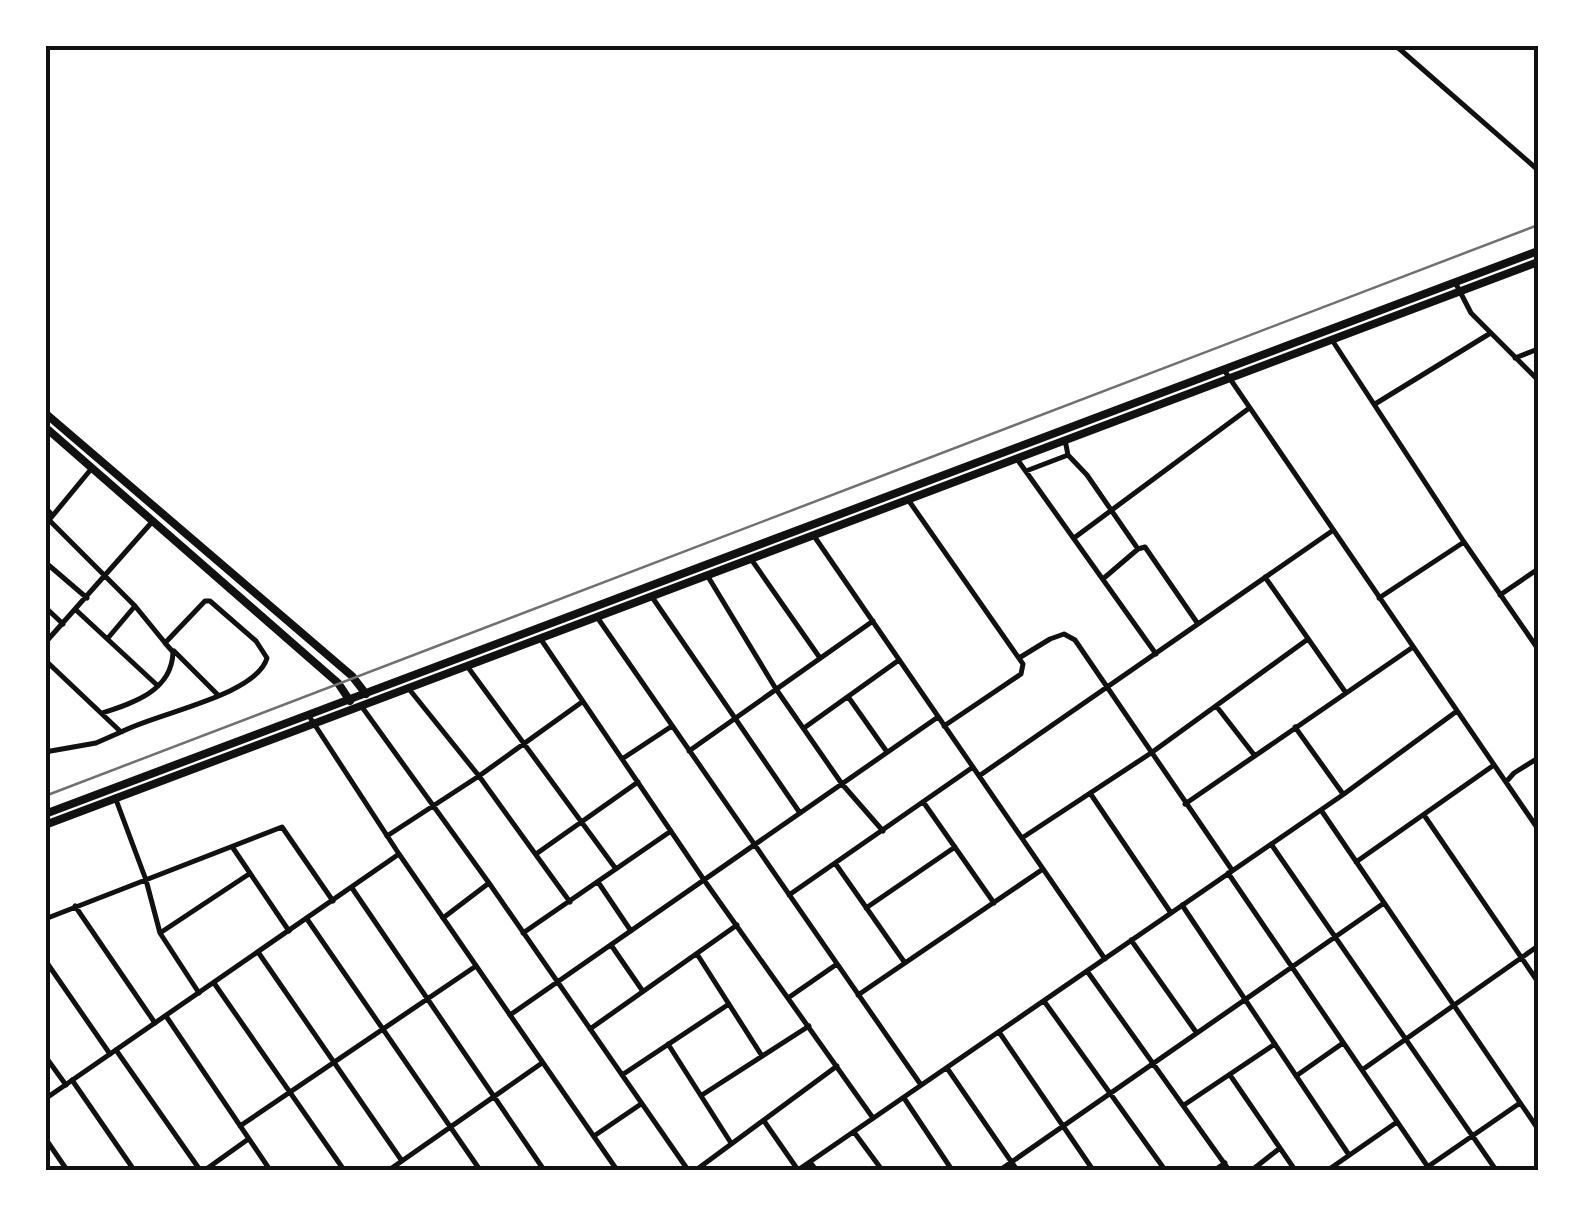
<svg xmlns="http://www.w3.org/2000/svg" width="1583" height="1215" font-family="Ubuntu,sans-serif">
	<rect width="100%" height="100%" fill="#fff"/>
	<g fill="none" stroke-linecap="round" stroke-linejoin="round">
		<path stroke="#111" stroke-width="5" d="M1455,282l16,31 67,67
			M1332,340l132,202 74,107
			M1515,358l23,-9
			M1224,370l314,459
			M1375,404l114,-70
			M1065,440l3,15 19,20 51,74
			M1017,459l139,195
			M1026,471l42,-16
			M909,501l114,163 -2,10 -77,52
			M45,507l7,8
			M49,520l86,86 31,38
			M45,525l47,-57
			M814,536l291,423
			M1074,538l174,-129
			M751,559l69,99
			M45,562l42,36
			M707,575l69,114 66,95 41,47
			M1265,577l81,116
			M1104,578l34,-29 7,-2 53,77
			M1500,595l38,-26
			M652,597l148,216
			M1379,598l85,-56
			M45,607l18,17
			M76,610l82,76
			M597,617l324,468
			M108,638l27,-32
			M540,638l164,242 169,238
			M45,643l107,-121
			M174,651l44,44
			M1019,658l31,-19 14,-5 11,6 157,230
			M45,660l76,72c35,-19 135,-36 146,-74l-11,-17 -46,-40h-5l-40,42 8,9c-1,39 -40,51 -71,61
			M467,666l149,203
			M409,689l70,87 91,126
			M849,698l38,54
			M362,707l127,176 199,287
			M1217,707l38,49
			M1295,727l48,67
			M804,728l95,-68
			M689,751l184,-130
			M45,752l51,-9 25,-11
			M622,759l50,-33
			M979,776l353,-245
			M1506,782l8,-9 24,-15
			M1090,793l81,120
			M115,797l31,83 14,53 39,60
			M924,803l70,100
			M1185,804l228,-157
			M1321,810l217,319
			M1424,815l114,167
			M387,836l92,-60 103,-74
			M1022,838l129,-85 157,-114
			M1271,844l225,326
			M233,848l56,83
			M536,854l102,-72
			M1356,862l138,-97
			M835,863l70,100
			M1228,873l202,297
			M598,882l33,49
			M352,888l192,282
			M789,895l184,-128
			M1182,905l167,250
			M75,906l80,117
			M866,908l89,-61
			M443,918l46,-35
			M45,919l237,-92 51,74
			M307,919l173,251
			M160,933l89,-59
			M523,933l148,-102
			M1131,940l65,92
			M611,945l31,45
			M258,952l144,209
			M697,954l65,102
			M45,960l65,94
			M1087,971l142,199
			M214,983l130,187
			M858,995l185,-126
			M788,998l49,-34
			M1044,1001l121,169
			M510,1015l428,-298
			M166,1016l104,154
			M590,1029l147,-104
			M999,1032l94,138
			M668,1044l63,99
			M116,1050l84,120
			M45,1056l21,29
			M947,1068l70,102
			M1362,1070l176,-124
			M622,1075l107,-71
			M1230,1075l65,95
			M1296,1076l47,-33
			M72,1080l62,90
			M702,1095l107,-69
			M904,1098l48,72
			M1184,1105l91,-61
			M764,1121l34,49
			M240,1126l236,-160
			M854,1132l28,38
			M594,1136l47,-32
			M45,1138l22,32
			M810,1162l6,8
			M205,1170l42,-30
			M389,1170l153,-107
			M696,1170l141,-104
			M798,1170l546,-376 113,-83
			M1000,1170l384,-267
			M1215,1170l10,-7
			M1252,1170l28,-22
			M1328,1170l69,-48
			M1423,1170l97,-67"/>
		<path stroke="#111" stroke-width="5" d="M1395,45l143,125
			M309,716l90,138 218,316
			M45,1099l354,-245"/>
		<path stroke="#111" stroke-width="8" d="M45,413l307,263 14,18
			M45,427l293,256 12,18
			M45,814l1493,-563
			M45,825l1493,-563"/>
		<path stroke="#707070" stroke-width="2.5" d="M45,796l1493,-571"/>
	</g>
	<rect width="1583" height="1215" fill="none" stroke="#ffffff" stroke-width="95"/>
	<rect x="48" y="48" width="1488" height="1120" fill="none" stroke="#111" stroke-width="4"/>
</svg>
